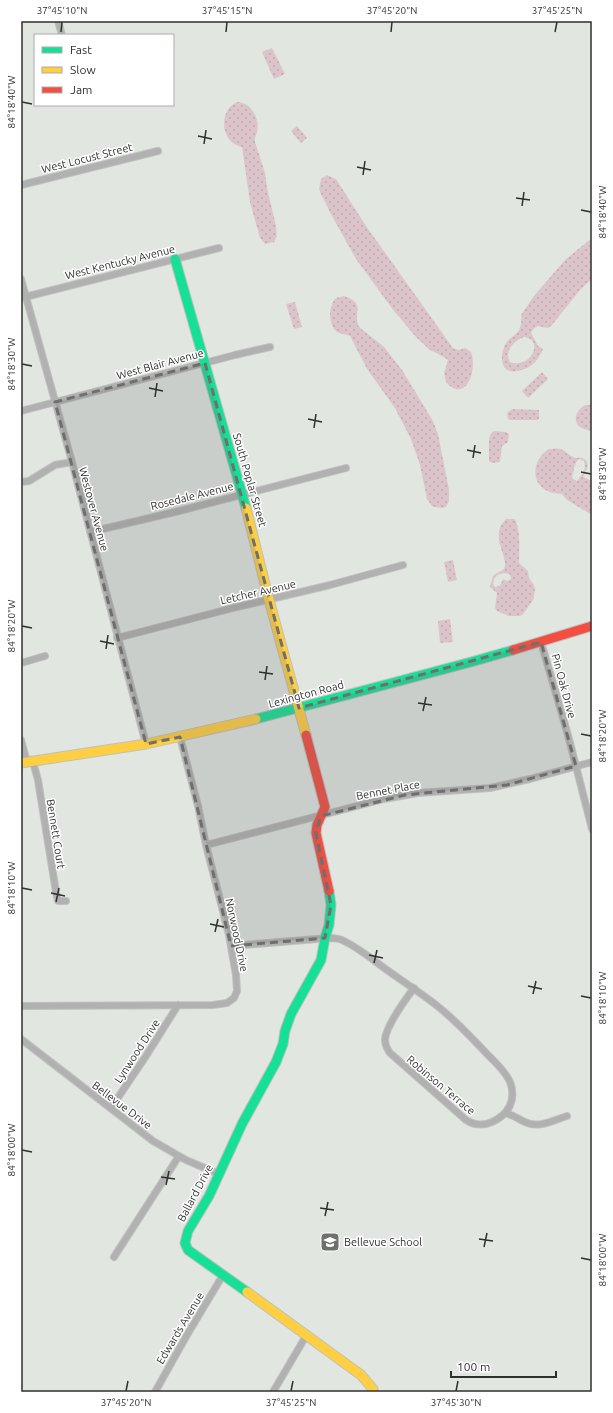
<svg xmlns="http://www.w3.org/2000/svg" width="613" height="1413" font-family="Ubuntu,sans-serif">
	<defs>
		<pattern id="grass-dots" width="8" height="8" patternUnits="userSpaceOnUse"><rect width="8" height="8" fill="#dcc5ca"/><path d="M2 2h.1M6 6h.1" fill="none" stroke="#bdaaae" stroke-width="1.8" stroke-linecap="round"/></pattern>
	</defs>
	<rect width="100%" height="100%" fill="#e1e6e1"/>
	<path fill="url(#grass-dots)" fill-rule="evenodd" d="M272,48l13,26 -11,5 -12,-27z
		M238,102c14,1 22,17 19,30 -1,5 -3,5 -2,10l10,31 2,15 9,38 1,10 -3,6 -9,2 -5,-6 -10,-36 -8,-55c-3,-1 -6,-2 -9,-4 -13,-9 -12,-36 5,-41z
		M297,126l10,12 -6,5 -10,-12z
		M327,175l9,4 30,47 87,122 5,2 7,-2 6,4c7,17 -5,53 -25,30l-2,-9 4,-13 -6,-4 -12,-6 -14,-13 -22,-26 -38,-52 -24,-43 -11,-22 -2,-5 2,-10z
		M592,238v41l-12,11 -28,35 -4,3 -10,-2 -5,3 -2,4 7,13 5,3c-5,11 -10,18 -22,21 -20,7 -23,-13 -15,-27 4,-6 11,-8 13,-13 2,-4 3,-11 2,-15l13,-19 31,-36zM524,337c22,3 5,33 -14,25 -6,-10 4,-22 14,-25z
		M344,296c23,8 8,16 15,31l25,20 18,23 31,51 5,13 11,56v11l-3,6 -4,1 -7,-1 -3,-1 -5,-7 -7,-34 -9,-26 -16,-31 -28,-39 -17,-33c-4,-2 -9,-2 -13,-4 -9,-7 -9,-26 -1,-34z
		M295,302l7,25 -8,2 -8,-25z
		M542,372l6,7 -20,19 -6,-7z
		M586,405h6v26c-5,-1 -12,-3 -15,-7 -4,-7 2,-17 9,-19z
		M512,409l27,1v9l-2,1h-27l-2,-1 -1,-6z
		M495,431l11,1 3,2 -1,8 -6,4 -2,16 -8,1 -3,-2v-23l3,-6z
		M549,449c14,-2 13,1 24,8 3,2 6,0 9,1 10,3 4,14 1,19l9,4v34l-25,-15 -5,-6c-4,-1 -9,0 -12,-2 -21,-8 -18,-33 -1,-43zM579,459l5,2c3,9 -2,14 -7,20l-4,-2 -1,-2c2,-6 2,-14 7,-18z
		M506,519h9c6,13 4,30 4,44l9,8 1,7 5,7 1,5 -2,10 -10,14 -3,2h-11l-12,-5 -2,-3 2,-15 -7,-6 3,-11c3,-3 9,-5 11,-7 6,-11 -16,-33 2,-50zM504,573l6,1 1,5 -4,2 -4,-2 -3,7 -5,1 -2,-3c1,-7 4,-10 11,-11z
		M453,560l4,20 -9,2 -4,-20z
		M450,619l3,23 -13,1 -2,-22z"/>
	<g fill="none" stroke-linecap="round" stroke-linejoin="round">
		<defs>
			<path id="street" d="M58,21l4,14
				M21,185l137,-34
				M21,279l51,183 74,282
				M21,298l198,-50
				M21,411l214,-56 35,-8
				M21,482l8,-1 26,-16 17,-3
				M90,532l89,-21 167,-43
				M117,638l116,-30 97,-23 73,-20
				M541,642l27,93 24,94
				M21,663l24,-7
				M21,740l6,22
				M33,762l5,18 18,112 2,9h8
				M206,845l178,-46 34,-6 72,-5 40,-9 62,-17
				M231,946l98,-8c5,0 10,0 15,3 15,7 29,19 43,29 18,13 37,25 54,39 17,14 31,29 46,45 8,8 19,18 23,28 7,18 -2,33 -18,40 -9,4 -18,3 -26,-2l-76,-67c-3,-4 -5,-9 -5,-14 2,-15 20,-39 29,-51
				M21,1006l192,-1 14,-2 7,-5 3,-7 -1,-16 -7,-40 -23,-90 -8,-39 -18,-69
				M21,1039l132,102 33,19 33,14
				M111,1108l35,-52 32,-51
				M505,1113c11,3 11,5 20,9 13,7 29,-2 42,-6
				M114,1257l65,-101
				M155,1392l32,-57 36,-60
				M273,1392l33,-56"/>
			<path id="fast" d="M175,259l71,249
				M256,719l215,-57 42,-12
				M247,1292l-59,-42 -3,-7 3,-12 21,-35 33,-72 34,-62 7,-18 2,-13 6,-17 30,-54 4,-22 4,-13 2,-20 -2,-14"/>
			<path id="slow" d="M246,508l23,92 37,135
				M21,763l125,-19 110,-25
				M247,1292l114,83 12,14v3"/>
			<path id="jam" d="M513,650l79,-24
				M306,735l19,72 -8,18 -1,8 13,58"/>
		</defs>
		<use href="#street" stroke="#bec1be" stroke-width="8"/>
		<use href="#fast" stroke="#bec1be" stroke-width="11"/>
		<use href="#slow" stroke="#bec1be" stroke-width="11"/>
		<use href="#jam" stroke="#bec1be" stroke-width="11"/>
		<use href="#street" stroke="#b2b1b1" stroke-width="6"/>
		<use href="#fast" stroke="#16e098" stroke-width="9"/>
		<use href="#slow" stroke="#ffcf43" stroke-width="9"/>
		<use href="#jam" stroke="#f24e42" stroke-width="9"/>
	</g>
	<path fill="#6d706d" fill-opacity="0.2" stroke="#6d706d" stroke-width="3" stroke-dasharray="8 5" stroke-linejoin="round" d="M205,363l94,345 242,-66 35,124 -69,19 -102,10 -84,21 -5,17 15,72 -6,33 -94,8 -51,-209 -34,7 -91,-342z"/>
	<path fill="none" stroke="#2e302e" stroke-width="1.5" d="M61,32l1,-10M226,32l1,-10M391,32l1,-10M555,32l2,-10M22,102l10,2M198,136l14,3M204,144l2,-14M357,167l14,3M363,175l2,-14M516,198l14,2M522,206l2,-14M581,210l10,2M22,364l10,2M149,388l14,3M155,397l2,-14M308,419l14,3M314,428l2,-14M467,450l14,3M473,458l2,-13M581,472l10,2M22,626l10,2M100,641l14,3M106,649l2,-14M259,672l14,2M265,680l2,-14M418,703l14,2M423,711l3,-14M581,734l10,2M22,888l10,2M51,893l14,3M56,902l3,-14M210,924l14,3M215,932l3,-13M369,955l14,3M374,963l3,-13M528,986l14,3M533,994l3,-13M581,996l10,2M22,1150l10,2M161,1177l14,2M166,1185l3,-14M320,1208l14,2M325,1216l3,-14M479,1239l14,2M484,1247l3,-14M581,1258l10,2M126,1391l2,-10M291,1391l2,-10M456,1391l2,-10"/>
	<defs>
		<symbol id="school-square" viewBox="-11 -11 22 22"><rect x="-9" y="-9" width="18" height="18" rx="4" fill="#6d706d" stroke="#fff"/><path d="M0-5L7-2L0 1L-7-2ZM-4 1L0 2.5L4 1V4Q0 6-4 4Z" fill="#fff"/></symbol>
	</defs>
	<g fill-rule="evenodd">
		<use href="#school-square" x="319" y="1231" width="22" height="22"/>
	</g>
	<g text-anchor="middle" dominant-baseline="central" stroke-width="3" stroke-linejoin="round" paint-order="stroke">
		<g font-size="11" fill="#2e302e" stroke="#fff">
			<text transform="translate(87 158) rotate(-14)">West Locust Street</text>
			<text transform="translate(120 262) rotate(-14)">West Kentucky Avenue</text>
			<text transform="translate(160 364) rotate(-15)">West Blair Avenue</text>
			<text transform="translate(250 480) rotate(74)">South Poplar Street</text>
			<text transform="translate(192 496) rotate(-14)">Rosedale Avenue</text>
			<text transform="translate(94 509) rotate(75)">Westover Avenue</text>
			<text transform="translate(258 592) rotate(-13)">Letcher Avenue</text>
			<text transform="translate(564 686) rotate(75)">Pin Oak Drive</text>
			<text transform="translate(306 694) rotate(-15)">Lexington Road</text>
			<text transform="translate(388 790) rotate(-11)">Bennet Place</text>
			<text transform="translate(56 834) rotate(81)">Bennett Court</text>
			<text transform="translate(237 935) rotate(78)">Norwood Drive</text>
			<text transform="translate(137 1051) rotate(-57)">Lynwood Drive</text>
			<text transform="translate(441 1085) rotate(40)">Robinson Terrace</text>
			<text transform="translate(122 1105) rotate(37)">Bellevue Drive</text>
			<text transform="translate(195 1193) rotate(-62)">Ballard Drive</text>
			<text transform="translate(180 1328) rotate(-59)">Edwards Avenue</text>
		</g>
		<g font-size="11" fill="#2e302e" stroke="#fff" text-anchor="start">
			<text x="344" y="1242">Bellevue School</text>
		</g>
	</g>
	<rect width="613" height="1413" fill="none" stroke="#ffffff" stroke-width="44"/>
	<rect x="34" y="34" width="140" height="72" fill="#ffffff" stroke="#abacab"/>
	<rect x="42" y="47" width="20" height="6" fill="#16e098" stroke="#abacab"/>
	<text x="70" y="54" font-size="12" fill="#2e302e">Fast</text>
	<rect x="42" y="67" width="20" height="6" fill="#ffcf43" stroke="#abacab"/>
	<text x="70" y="74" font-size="12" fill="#2e302e">Slow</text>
	<rect x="42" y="87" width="20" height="6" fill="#f24e42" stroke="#abacab"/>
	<text x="70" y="94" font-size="12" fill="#2e302e">Jam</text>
	<path d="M451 1371v6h105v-6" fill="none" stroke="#2e302e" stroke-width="2"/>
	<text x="457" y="1371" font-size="12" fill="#2e302e" stroke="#ffffff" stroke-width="3" paint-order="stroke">100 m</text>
	<rect x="22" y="22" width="569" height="1369" fill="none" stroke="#2e302e" stroke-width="1.5"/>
	<g font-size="10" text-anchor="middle" fill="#2e302e">
		<text x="62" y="14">37°45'10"N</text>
		<text x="227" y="14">37°45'15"N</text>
		<text x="392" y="14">37°45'20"N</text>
		<text x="557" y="14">37°45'25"N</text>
		<text transform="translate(11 102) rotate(-90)" y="4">84°18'40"W</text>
		<text transform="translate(602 212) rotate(-90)" y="4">84°18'40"W</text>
		<text transform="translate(11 364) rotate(-90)" y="4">84°18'30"W</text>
		<text transform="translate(602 474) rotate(-90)" y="4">84°18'30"W</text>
		<text transform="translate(11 626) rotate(-90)" y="4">84°18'20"W</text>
		<text transform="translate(602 736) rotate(-90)" y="4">84°18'20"W</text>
		<text transform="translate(11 888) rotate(-90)" y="4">84°18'10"W</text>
		<text transform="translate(602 998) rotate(-90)" y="4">84°18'10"W</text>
		<text transform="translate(11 1150) rotate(-90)" y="4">84°18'00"W</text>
		<text transform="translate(602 1260) rotate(-90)" y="4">84°18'00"W</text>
		<text x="126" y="1406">37°45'20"N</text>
		<text x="291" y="1406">37°45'25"N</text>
		<text x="456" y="1406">37°45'30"N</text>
	</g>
</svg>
